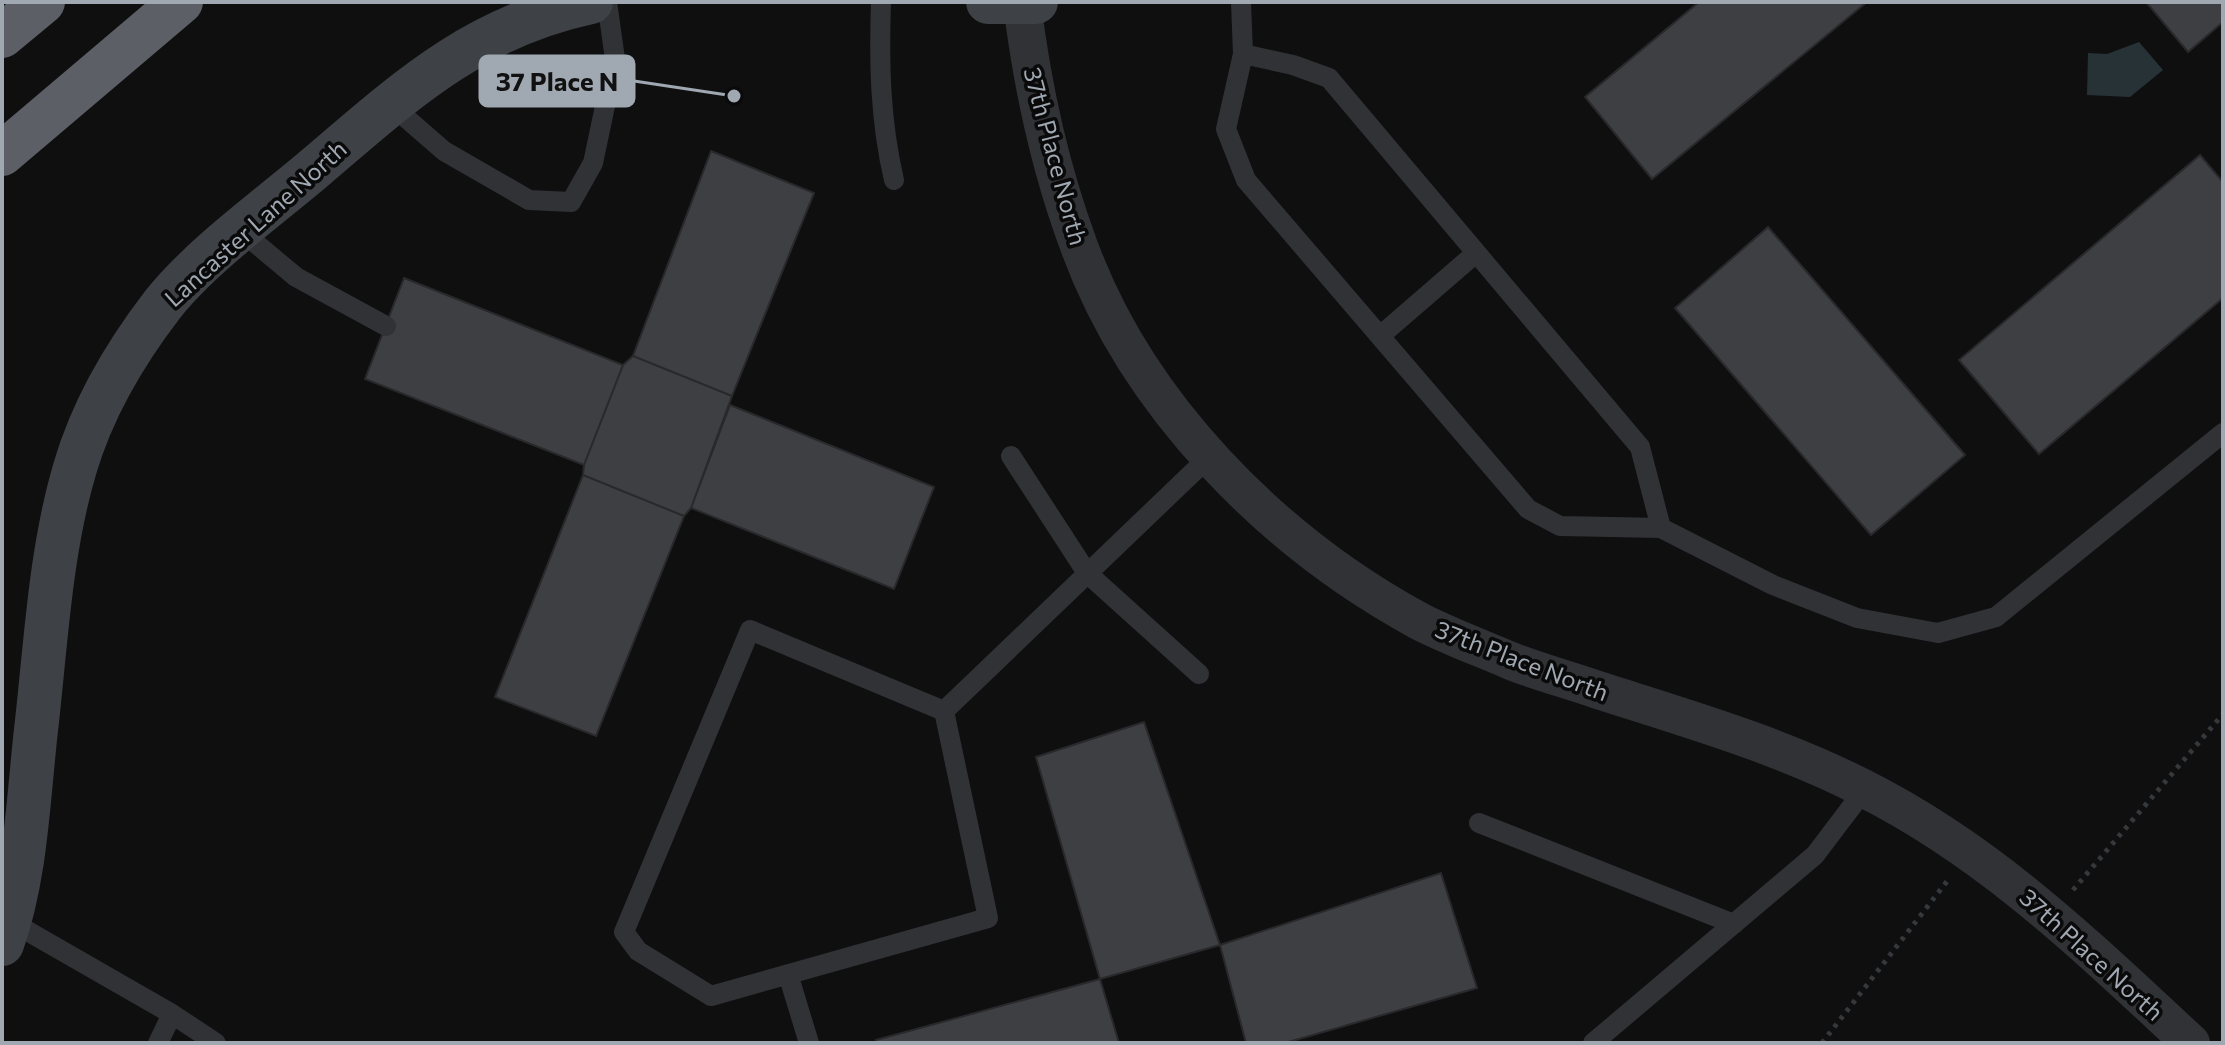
<svg xmlns="http://www.w3.org/2000/svg" width="2225" height="1045" font-family="Commissioner,sans-serif">
	<rect width="100%" height="100%" fill="#0f0f10"/>
	<path fill="#273236" d="M2139,42l24,28 -33,27 -43,-2 1,-42 19,1z"/>
	<path fill="#3e3f43" stroke="#29292c" stroke-width="2" d="M1699,2h168l-215,177 -67,-82z
		M2146,2h77v20l-35,30z
		M711,151l103,42 -82,203 -99,-40z
		M2200,155l23,27v116l-184,156 -80,-94z
		M1768,227l197,228 -94,80 -196,-227z
		M404,278l219,87 -39,100 -219,-86z
		M633,356l99,40 -41,112 -7,8 -101,-41 1,-10 39,-100z
		M730,405l204,82 -40,102 -203,-81z
		M583,475l101,41 -88,220 -101,-39z
		M1144,722l76,223 -120,34 -64,-222z
		M1441,873l36,115 -192,55h-39l-26,-98z
		M1100,979l19,64h-242l-1,-3z"/>
	<g fill="none" stroke-linecap="round" stroke-linejoin="round">
		<path stroke="#36393c" stroke-width="5" stroke-dasharray="4 6" stroke-linecap="butt" d="M2073,890l150,-176
			M1822,1043l126,-163"/>
		<path stroke="#303235" stroke-width="20" d="M881,2c-2,61 -1,118 13,178
			M1241,2l2,52 -17,75 20,51 282,329 32,17 101,2 -21,-81 -311,-369 -36,-13 -50,-11
			M390,104l54,47 85,49 42,2 22,-39 22,-104 -8,-57
			M241,231l55,46 90,49
			M1380,336l96,-83
			M1011,456l76,117 112,101
			M1661,528l112,57 84,33 81,15 58,-16 227,-184
			M944,711l44,207 -277,78 -73,-45 -14,-19 126,-302 194,81 265,-254
			M1479,823l255,101
			M10,921l162,93 44,29
			M788,974l21,69
			M158,1043l14,-29
			M1593,1043l222,-188 50,-66"/>
		<path stroke="#303235" stroke-width="38" d="M1022,3c10,82 28,165 57,243 58,159 193,295 340,375 29,15 62,27 92,40 28,11 58,19 87,29 90,29 181,55 265,98 129,65 224,159 328,255"/>
		<path stroke="#3e4145" stroke-width="44" d="M988,2h48
			M2,944c24,-67 26,-143 34,-214 10,-87 14,-178 39,-262 17,-58 51,-116 88,-164 38,-48 105,-96 153,-137 88,-75 157,-140 275,-165"/>
		<path stroke="#5c6066" stroke-width="44" d="M2,36l41,-34
			M2,154l179,-152"/>
	</g>
	<g text-anchor="middle" dominant-baseline="central" stroke-width="7" stroke-linejoin="round" paint-order="stroke">
		<g font-size="24" fill="#a0a8b2" stroke="#0a0a0b">
			<text transform="translate(1056 156) rotate(75)">37th Place North</text>
			<text transform="translate(255 223) rotate(-42)">Lancaster Lane North</text>
			<text transform="translate(1522 660) rotate(21)">37th Place North</text>
			<text transform="translate(2092 954) rotate(42)">37th Place North</text>
		</g>
	</g>
	<path fill="none" stroke="#a0a8b2" stroke-width="3" d="M734 96L634 81"/>
	<circle fill="#a0a8b2" stroke="#0a0a0b" stroke-width="3" cx="734" cy="96" r="8"/>
	<rect fill="#a0a8b2" stroke="#a0a8b2" stroke-width="3" x="480" y="56" width="154" height="50" rx="8"/>
	<g font-size="26" text-anchor="middle" font-weight="bold" fill="#111">
		<text x="557" y="91">37 Place N</text>
	</g>
	<rect width="2225" height="1045" fill="none" stroke="#a0a8b2" stroke-width="8"/>
</svg>
